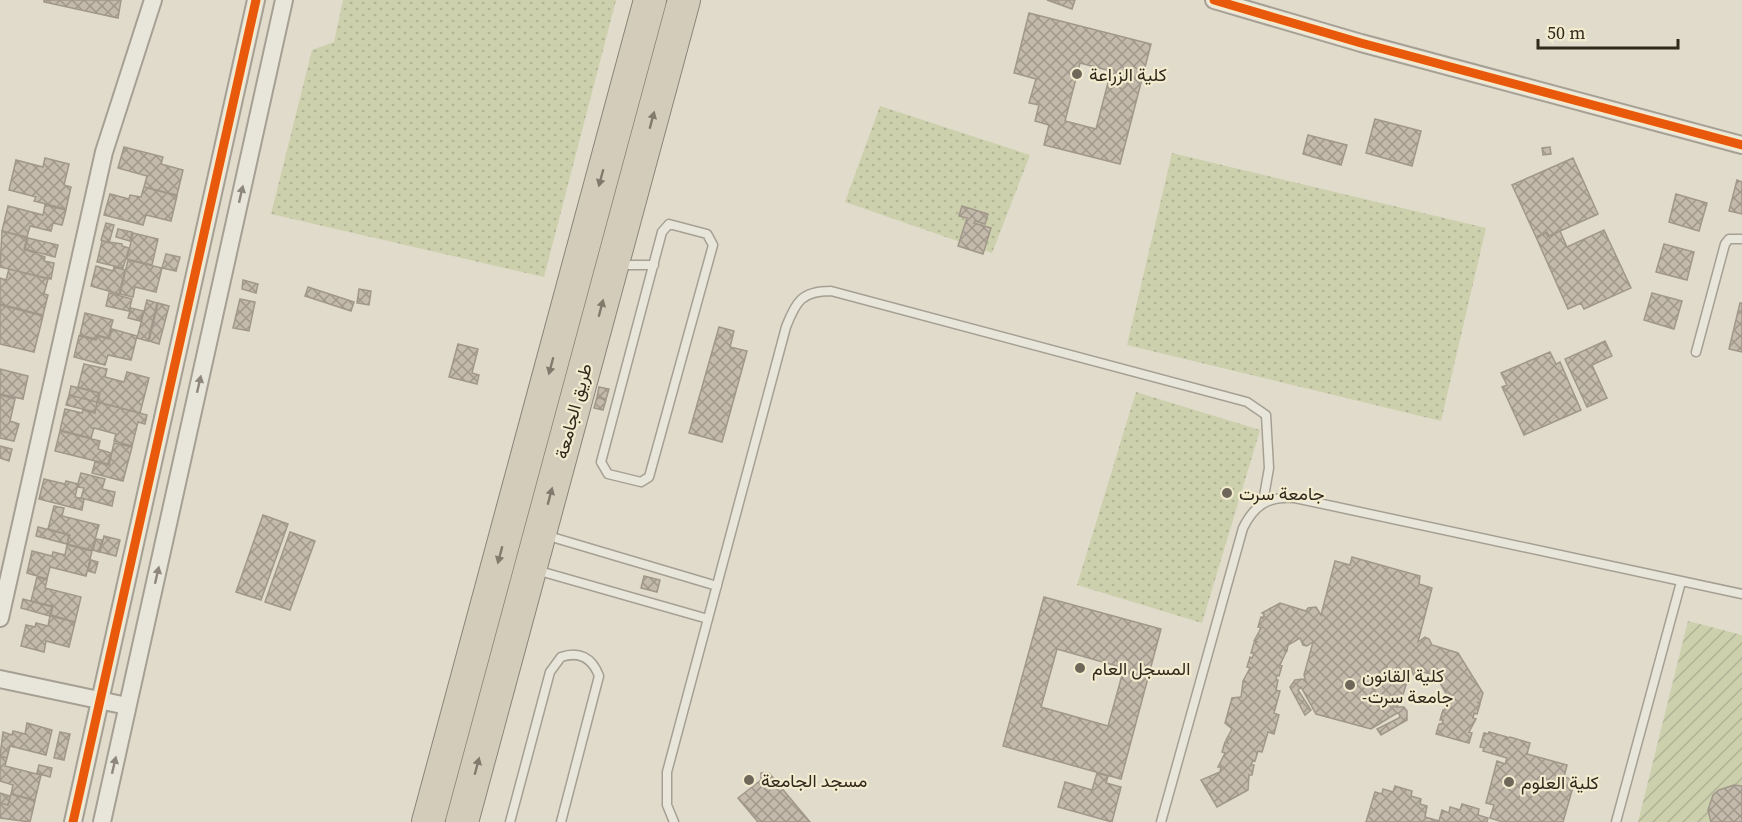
<svg xmlns="http://www.w3.org/2000/svg" width="1742" height="822" font-family="'Source Serif 4',Vazirmatn,serif">
	<defs>
		<pattern id="grass-dots" width="8" height="8" patternUnits="userSpaceOnUse" patternTransform="scale(1.5)"><rect width="8" height="8" fill="#cdd0ad"/><path d="M2 2h.1M6 6h.1" fill="none" stroke="#b0b394" stroke-width="1.8" stroke-linecap="round"/></pattern>
		<pattern id="garden-furrows" width="10" height="10" patternUnits="userSpaceOnUse" patternTransform="scale(1.5)"><rect width="10" height="10" fill="#cdd0ad"/><path d="M-1 1l2-2M0 10L10 0M9 11l2-2" fill="none" stroke="#b0b394"/></pattern>
		<pattern id="building-cross-hatch" width="8" height="8" patternUnits="userSpaceOnUse" patternTransform="scale(1.5)"><rect width="8" height="8" fill="#c4baab"/><path d="M0 0l8 8M0 8l8-8" fill="none" stroke="#a0978b"/></pattern>
	</defs>
	<rect width="100%" height="100%" fill="#e0dbca"/>
	<path fill="url(#grass-dots)" d="M343,0h273l-72,277 -273,-63 41,-164 22,-8z
		M880,106l150,49 -38,98 -147,-51z
		M1172,153l314,75 -45,193 -314,-76z
		M1136,392l124,38 -58,193 -125,-38z"/>
	<path fill="url(#garden-furrows)" d="M1688,621l54,14v187h-104z"/>
	<path fill="url(#building-cross-hatch)" stroke="#a0978a" stroke-width="1.5" fill-rule="evenodd" d="M44,0h77l-3,18 -74,-16z
		M1047,0h28l-3,9z
		M1029,13l122,31 -31,120 -76,-19 5,-20 -14,-4 4,-16 -10,-2 7,-24 -22,-6zM1080,63l31,8 -15,58 -31,-8z
		M1375,119l46,12 -9,35 -46,-13z
		M1308,135l39,10 -6,20 -38,-11z
		M124,147l39,10 -2,7 22,6 -6,25 -33,-8 3,-11 -29,-8z
		M1550,147l1,7 -8,1 -1,-7z
		M45,158l24,6 -5,21 7,2 -5,22 -32,-8 2,-4 -27,-7 7,-30 27,7z
		M1573,158l25,56 -49,22 -2,-4 -11,5 -24,-52z
		M1737,180l5,2v32l-13,-3z
		M144,187l33,9 -6,25 -25,-6 -3,10 -39,-10 6,-21 19,5 1,-4 11,2z
		M1676,194l31,9 -8,28 -30,-9z
		M45,205l21,5 -4,15 -9,-2 -2,8 -21,-5 -3,11 -25,-6 6,-25 35,9z
		M962,206l26,8 -3,10 -10,-3 -1,2 17,5 -8,26 -25,-8 9,-28 -8,-2z
		M106,223l8,2 -5,18 -8,-3z
		M118,229l14,3 -2,9 -14,-4z
		M1604,230l27,58 -47,21 -3,-6 -13,6 -32,-72 10,-4 2,4 12,-6 7,16z
		M2,231l25,7 -3,11 21,8 -1,4 10,2 -3,16 -51,-12z
		M133,233l25,6 -6,26 -25,-6z
		M28,238l30,7 -3,12 -30,-8z
		M102,241l20,3v2l7,2 -6,20 -26,-6z
		M1664,244l30,8 -7,28 -31,-8z
		M166,254l14,3 -4,14 -14,-3z
		M128,260l34,8 -6,24 -21,-5 -2,10 -13,-3z
		M96,266l17,5 1,-4 11,3 -6,24 -28,-8z
		M9,269l39,10 -4,15 4,1 -5,20 -43,-11v-26l6,2z
		M243,280l15,4 -2,9 -14,-4z
		M308,287l46,15 -3,9 -46,-15z
		M359,289l12,2 -2,14 -12,-2z
		M109,293l23,6 -3,12 -23,-5z
		M1652,293l30,8 -8,28 -30,-9z
		M240,299l15,3 -6,29 -16,-3z
		M147,300l10,3 -9,38 -11,-3z
		M158,303l11,3 -10,38 -10,-3z
		M1740,303h2v49l-13,-3z
		M0,305l43,11 -9,36 -34,-8z
		M131,308l12,3 -3,10 -12,-3z
		M85,313l28,7 -5,18 -11,-3 -1,4 -16,-4z
		M719,327l15,4 -4,16 17,4 -25,91 -33,-9z
		M112,329l25,7 -6,24 -23,-5 -3,10 -31,-8 5,-21 17,4 1,-4 12,3z
		M1605,341l7,15 -20,9 15,33 -20,9 -22,-48z
		M458,344l20,5 -6,24 7,2 -2,9 -28,-7z
		M1550,352l6,12 4,-2 21,48 -57,25 -22,-48 5,-2 -6,-12z
		M84,364l23,5 -2,8 19,5 3,-10 22,6 -9,35 -42,-11 2,-9 -22,-6z
		M0,369l28,7 -5,23 -23,-5z
		M71,386l28,7 -2,9 -28,-7z
		M599,387l10,2 -3,10 -9,-2z
		M0,395l15,4 -5,22 9,3 -5,17 -14,-3z
		M69,395l28,7 -2,10 -29,-7z
		M597,397l9,3 -3,10 -9,-2z
		M97,402l50,13 -2,9 -7,-2 -6,24 -18,-5 2,-7 -22,-6 -3,10 -31,-8 5,-21 17,4 1,-3 12,3z
		M60,431l40,10 -2,8 13,4 -3,11 -53,-13z
		M114,443l18,4 -9,34 -31,-8 3,-11 14,3z
		M0,446l12,3 -3,12 -9,-3z
		M81,473l24,6 -3,10 13,3 -3,14 -31,-8 3,-10 -7,-1z
		M44,479l21,5 1,-3 12,3 -3,13 9,2 -2,11 -43,-11z
		M54,506l10,2 -2,8 37,9 -7,25 -25,-6 3,-9 -22,-6z
		M263,515l25,9 -27,76 -25,-8z
		M38,527l31,8 -2,9 -31,-8z
		M290,532l25,9 -25,69 -25,-8z
		M104,536l16,4 -4,16 -16,-4z
		M96,539l6,1 -3,12 -6,-2z
		M67,545l25,6 -6,25 -36,-9 -3,12 -20,-6 5,-22 20,5 1,-4 12,3z
		M1352,557l68,19 -1,8 13,4 -14,54 7,-5 4,2 3,6 26,8 25,40 -3,10 -3,-1 3,2 -3,10 -3,-1 -1,5 3,1 -7,13 3,1 -3,10 -33,-9 3,-10h3l1,-4h-3l3,-10h2l2,-15 -11,-19 -12,-4 -6,5 -4,-1 -3,-7 -10,32 -5,6h8l3,4v9l-26,15 -4,-6 22,-11 1,-3 -3,-2 -26,16 -55,-15 -15,-27 -3,3 13,20 -6,5 -15,-28 5,-7 8,-1 3,3 -2,-7 9,-33 -6,4 -4,-1 -3,-7 -12,7 -1,6 -3,-1 2,2 -6,13 2,1 -3,10 -2,-1 -1,5h2l-2,10 4,1 -6,22 5,2 -5,19 -6,-2 -6,20 -4,-1 -3,10 -2,-1 -2,5h3l-2,10h-3l-1,15 -31,17 -16,-27 19,-8 1,-5h-3l7,-14 -3,-1 3,-10 3,1 -2,-3 6,-11 -7,-6 7,-25 9,-1 2,-15h3l-3,-1 7,-13 -3,-1 3,-10 2,1 2,-5h-3l3,-10 3,-1 -3,-1 7,-13 -3,-1 3,-10 2,1 1,-4 -2,-1 18,-10 26,8 2,-3 8,-1 5,8 14,-54 15,4z
		M91,560l7,2 -3,11 -7,-2z
		M644,576l16,4 -3,12 -16,-4z
		M37,577l10,3 -2,8 36,9 -6,25 -24,-7 2,-9 -22,-5z
		M1044,597l117,32 -40,150 -118,-33zM1057,649l67,19 -16,58 -67,-19z
		M23,599l29,8 -2,9 -29,-8z
		M50,616l25,6 -6,25 -23,-6 -2,11 -23,-6 5,-21 9,2 1,-4 12,3z
		M27,723l25,7 -6,25 -36,-9 -3,12 -7,-2 3,-24 9,3 1,-4 12,3z
		M60,732l10,2 -6,26 -10,-2z
		M1489,732l18,5 -1,2 4,-2 20,6 -3,11 40,11 -3,12 11,3 -12,42h-60l-13,-4 4,-13 -8,-2 11,-42 8,3 2,-6 -24,-7 1,-3 -4,-1 4,-14 4,1z
		M0,756l7,2 -2,8 36,9 -6,25 -24,-6 2,-9 -13,-4z
		M39,765l13,3 -2,9 -13,-4z
		M761,773h8l41,49h-52l-20,-24 23,-18z
		M1097,773l11,3 -2,7 15,4 -9,35 -54,-15 7,-25 27,8z
		M1734,785l8,1v36h-31l-3,-12 5,-15 6,-5z
		M1395,786l17,5 -1,5 10,3 -1,5 7,2 -2,11 14,4 3,-11 7,3 1,-6 10,3 2,-6 17,5 -1,6 10,3 -1,4h-121l9,-30 7,2 1,-5 10,3z
		M0,793l10,3 -2,9 -8,-2z
		M11,794l24,7 -5,21 -30,-4v-15l8,2z"/>
	<g fill="none" stroke-linecap="round" stroke-linejoin="round">
		<defs>
			<path id="lane" d="M669,224l38,10 6,11 -64,232 -8,5 -33,-8 -7,-12 61,-230z
				M619,265h35
				M1696,352l29,-108 4,-5h13
				M545,535l172,51
				M536,570l172,49
				M510,822l40,-150 11,-15c18,-6 31,0 38,19l-38,146
				M674,822l-7,-17v-33l119,-445c10,-26 16,-36 45,-36l416,111 19,13 3,53 -6,34
				M1161,822l82,-294c12,-24 26,-32 52,-30l447,96
				M1616,822l65,-240"/>
			<path id="street" d="M1214,0l147,43 381,102
				M0,618l104,-466 49,-152
				M0,679l127,27
				M73,822l183,-822
				M102,822l182,-822"/>
			<path id="highway" d="M428,822l222,-822
				M462,822l222,-822"/>
		</defs>
		<use href="#lane" stroke="#a5a093" stroke-width="11"/>
		<use href="#street" stroke="#a5a093" stroke-width="20"/>
		<use href="#highway" stroke="#8b857a" stroke-width="34"/>
		<use href="#lane" stroke="#e8e5db" stroke-width="8"/>
		<use href="#street" stroke="#e8e5db" stroke-width="16"/>
		<use href="#highway" stroke="#d3ccbb" stroke-width="32"/>
		<defs>
			<path id="cycleway" d="M1214,0l147,43 381,102
				M73,822l183,-822"/>
		</defs>
		<use href="#cycleway" stroke="#f2ebcf" stroke-width="13"/>
		<use href="#cycleway" stroke="#e8590c" stroke-width="9"/>
	</g>
	<defs><path id="oneway-solid" d="M-6-.8H1V-3.2L6.5 0L1 3.2V.8H-6Z" transform="scale(1.5)"/></defs>
	<g fill="#827a6c">
		<use href="#oneway-solid" transform="translate(652 120) rotate(-75)"/>
		<use href="#oneway-solid" transform="translate(601 178) rotate(105)"/>
		<use href="#oneway-solid" transform="translate(601 308) rotate(-75)"/>
		<use href="#oneway-solid" transform="translate(551 366) rotate(105)"/>
		<use href="#oneway-solid" transform="translate(550 496) rotate(-75)"/>
		<use href="#oneway-solid" transform="translate(500 555) rotate(105)"/>
		<use href="#oneway-solid" transform="translate(477 766) rotate(-75)"/>
	</g>
	<g fill="#8d877c">
		<use href="#oneway-solid" transform="translate(241 194) rotate(-77)"/>
		<use href="#oneway-solid" transform="translate(199 384) rotate(-77)"/>
		<use href="#oneway-solid" transform="translate(157 575) rotate(-77)"/>
		<use href="#oneway-solid" transform="translate(114 765) rotate(-77)"/>
	</g>
	<g fill="#6f675a" stroke="#f2ebcf" stroke-width="2">
		<circle cx="1077" cy="74" r="6"/>
		<circle cx="1227" cy="493" r="6"/>
		<circle cx="1080" cy="668" r="6"/>
		<circle cx="1350" cy="685" r="6"/>
		<circle cx="749" cy="780" r="6"/>
		<circle cx="1509" cy="782" r="6"/>
	</g>
	<g text-anchor="middle" dominant-baseline="central" stroke-width="4.5" stroke-linejoin="round" paint-order="stroke">
		<g font-size="18" fill="#32291d" stroke="#f2ebcf" text-anchor="start">
			<text x="1089" y="74">كلية الزراعة</text>
			<text x="1239" y="493">جامعة سرت</text>
			<text x="1092" y="668">المسجل العام</text>
			<text x="1362" y="675">كلية القانون<tspan x="1362" dy="21">-جامعة سرت</tspan></text>
			<text x="761" y="780">مسجد الجامعة</text>
			<text x="1521" y="782">كلية العلوم</text>
		</g>
		<g font-size="18" fill="#32291d" stroke="#f2ebcf">
			<text transform="translate(573 411) rotate(-75)">طريق الجامعة</text>
		</g>
	</g>
	<path d="M1538 39v9h140v-9" fill="none" stroke="#32291d" stroke-width="3"/>
	<text x="1547" y="39" font-size="18" fill="#32291d" stroke="#f2ebcf" stroke-width="4.5" paint-order="stroke">50 m</text>
</svg>
